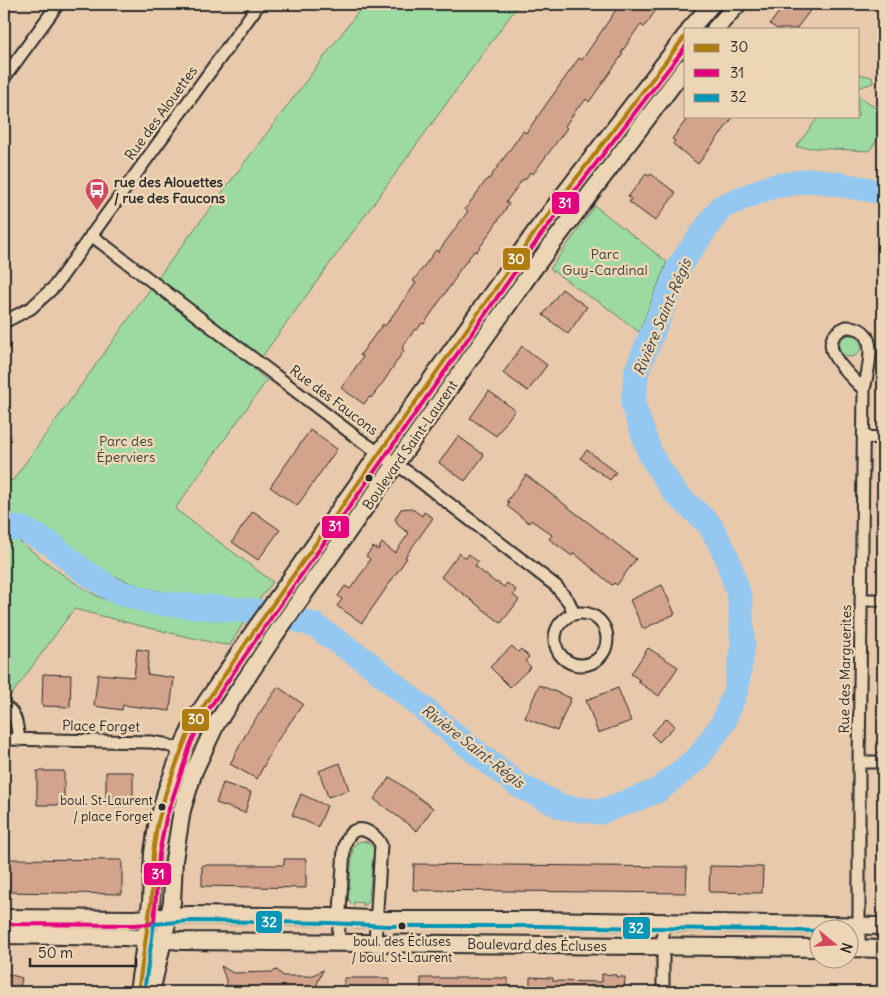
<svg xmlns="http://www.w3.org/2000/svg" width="887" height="996" font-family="Delius,sans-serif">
	<rect width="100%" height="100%" fill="#e8c9ab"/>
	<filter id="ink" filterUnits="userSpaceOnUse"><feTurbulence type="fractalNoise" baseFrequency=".02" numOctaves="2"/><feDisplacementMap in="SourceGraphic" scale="10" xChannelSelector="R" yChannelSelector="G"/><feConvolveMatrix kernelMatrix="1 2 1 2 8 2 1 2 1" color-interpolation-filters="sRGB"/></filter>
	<g filter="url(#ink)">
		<path fill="#9ddaa2" stroke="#648266" d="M364,4h155l-266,365 14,11 -92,129 98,73 -15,19c-60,-1 -112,-6 -166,-36 -17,-9 -30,-23 -45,-34 -13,-9 -29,-11 -43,-16v-32l9,-3 153,-213z
			M858,74l14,3 1,6 -15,5z
			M858,95l25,18v19l-14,19 -73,-4 23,-31h39z
			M595,206l72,56 -28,70 -41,-31 -8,-4 -40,-28z
			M839 346a11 11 0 1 1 22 0a11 11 0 1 1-22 0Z
			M4,536l11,2c24,18 48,39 75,54 46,26 103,25 154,30l-14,23 -11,-1 -78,-18 -67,-17 -65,89 -5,-1z
			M362,841l5,1 7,6 -5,50 -2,5 -4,3v-3l-9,-1v4l-4,-4 -2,-4 5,-50 3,-5z"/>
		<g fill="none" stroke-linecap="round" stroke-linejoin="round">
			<path stroke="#94c8f1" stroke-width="25" d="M4,527l19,2 28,15 31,26 33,21 41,12 119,10 39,12 56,39 97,81 51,40 44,22 38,5 57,-21 41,-33 25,-35 13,-33 7,-45 -3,-47 -14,-43 -16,-30 -35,-32 -24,-37 -18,-52 4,-34 43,-105 41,-58 49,-20 43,-7 70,12"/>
		</g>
		<path fill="#d3a38b" stroke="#2b2b2b" d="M620,4h37l-3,4 2,2 -12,17 -3,-2 -6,7 -14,21 2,1 -34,48 -3,-3 -6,8 -1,-1 -14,20 2,2 -34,46 -3,-2 -5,8 -2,-1 -17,23 3,2 -26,39 -7,9 -2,-1 -18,24 1,1 -33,48 -2,-1 -5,7 -2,-1 -13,19 2,2 -20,31 -13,17 -2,-1 -5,7 -23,-16 22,-31 -3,-2 23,-31 2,2 31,-43 -3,-2 23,-31 2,2 30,-41 -3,-2 23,-31 1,1 34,-48 3,2 53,-75 3,2z
			M785,4h30l-19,25h-19l-7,-5z
			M689,116h45l-36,48 -25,-20 2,-3 -3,-2z
			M646,174l3,2 2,-2 25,19 -21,28 -26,-19 2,-3 -3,-2z
			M562,289l25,18 -19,27 -25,-19z
			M522,346l25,19 -19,26 -25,-18z
			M489,391l26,19 -19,26 -26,-18z
			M310,430l27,19 -40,57 -27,-19z
			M458,436l26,19 -19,26 -26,-18z
			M587,450l29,22 -6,8 -30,-22z
			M526,475l110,84 -19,26 -3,-2 -2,2 -38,-32 -2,3 -23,-17 3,-4 -21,-15 -2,3 -22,-17 2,-4 -2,-1z
			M411,508l11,8 2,-4 9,6 -28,39 2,1 -45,65 -25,-17 5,-7 -4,-3 7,-10 5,3 16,-22 4,-8 -4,-3 7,-9 5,3 4,-7 13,10 14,-20 -10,-7 -4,-7 6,-10z
			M253,511l27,19 -22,30 -26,-18z
			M459,553l7,5 3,-4 9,8 -3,4 21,17 1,-1 7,5 3,-4 9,7 -3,5 6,5 -18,23 -60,-46z
			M662,585l13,29 -32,15 -13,-29z
			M512,646l6,6 3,-3 8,8 -4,4 6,6 -21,20 -20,-20z
			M648,648l30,19 -19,29 -22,-15 3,-1 -9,-6z
			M137,649l12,2 -2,23 27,4 -4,33 -47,-6 -1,5 -28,-4 4,-32 36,3z
			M43,674l28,1 -1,32 -28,-1z
			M539,685l32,13 -14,33 -32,-13z
			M278,687l25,17 -28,40 -18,35 -27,-15 19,-36z
			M618,688l13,33 -33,12 -12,-33z
			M667,718l8,8 -16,16 -8,-8z
			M340,763l9,27 -21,7 -9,-26z
			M37,771h27v34h-27z
			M106,772h27v34h-27z
			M390,777l43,31 -16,23 -43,-32z
			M223,783l28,9 -6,21 -29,-10z
			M301,794l26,12 -9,21 -26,-12z
			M4,859l118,1v34l-118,-2z
			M284,859h22v29l-104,-2v-21h82z
			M414,864l273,3 -1,26 -273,-3z
			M710,866l53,1 -1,26 -53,-1z
			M221,966l12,7 39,-1 5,-2 6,6h28l12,-6 -6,14v8h-91v-12z
			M4,973l18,5 -3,14h-15z
			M602,974l14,1v2h9l-1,15h-94v-15l23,1v3l49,1z
			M344,978h45v14h-45z
			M421,978h87v14h-87z"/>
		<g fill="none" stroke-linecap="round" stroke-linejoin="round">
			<defs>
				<path id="street" d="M4,78l54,-74
					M91,235l269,205 52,35 144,111 13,16 5,12
					M4,322l27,-14 23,-21 205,-283
					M846,327c36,-1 22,41 18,63 -15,-16 -54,-47 -18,-63z
					M864,437l19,1
					M861,600h22
					M555 639a26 26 0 1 1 52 0a26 26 0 1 1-52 0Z
					M4,707c13,4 13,21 15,33
					M4,739l147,3 13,2 18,6
					M859,762h24
					M338,942l6,-93c1,-6 4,-15 10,-18 10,-5 23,5 27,14l-6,97
					M859,948v-186l5,-372
					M663,992v-68"/>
				<path id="secondary" d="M690,29l22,-25
					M715,29l23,-25
					M4,918l129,1 56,-4 141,2 57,3h150l346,6
					M4,935l120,2 59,4 637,7
					M850,948l33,1
					M138,992l13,-90 2,-49 4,-27 9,-34 19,-51 14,-28 55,-82 282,-400 150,-196
					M151,992l21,-90 2,-42 8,-50 12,-39 22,-47 59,-89 259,-367 152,-201"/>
			</defs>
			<use href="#street" stroke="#2b2b2b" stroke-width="15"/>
			<use href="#secondary" stroke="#2b2b2b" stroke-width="20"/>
			<use href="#street" stroke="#edd6b6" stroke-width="11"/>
			<use href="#secondary" stroke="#edd6b6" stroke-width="16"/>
			<defs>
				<path id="bus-1" d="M138,992l13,-90 2,-49 4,-27 9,-34 19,-51 14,-28 55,-82 282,-400 150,-196"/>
				<path id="bus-2" d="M4,924l129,1 17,-1 4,-2 5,-68 7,-36 25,-75 13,-27 55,-81 282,-400 145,-189"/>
				<path id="bus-3" d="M144,992l10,-68 35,-3 141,2 57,3h150l283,5"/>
			</defs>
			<use href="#bus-1" stroke="#edd6b6" stroke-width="8"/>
			<use href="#bus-2" stroke="#edd6b6" stroke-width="8"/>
			<use href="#bus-3" stroke="#edd6b6" stroke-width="8"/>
			<use href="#bus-1" stroke="#b07b0f" stroke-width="4"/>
			<use href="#bus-2" stroke="#e5007d" stroke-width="4"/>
			<use href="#bus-3" stroke="#0696b6" stroke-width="4"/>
		</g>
	</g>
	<defs>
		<symbol id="bus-pin" viewBox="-11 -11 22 30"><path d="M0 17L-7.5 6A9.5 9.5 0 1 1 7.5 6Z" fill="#d1495b" stroke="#edd6b6"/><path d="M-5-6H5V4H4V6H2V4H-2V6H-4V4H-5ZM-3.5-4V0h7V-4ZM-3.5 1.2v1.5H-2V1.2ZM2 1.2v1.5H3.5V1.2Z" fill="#fff"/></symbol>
	</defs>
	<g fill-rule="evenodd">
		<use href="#bus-pin" x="83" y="176" width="28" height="38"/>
	</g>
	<g fill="#2b2b2b" stroke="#edd6b6" stroke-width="2">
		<circle cx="369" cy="478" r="4.5"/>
		<circle cx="162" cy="807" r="4.5"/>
		<circle cx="402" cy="926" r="4.5"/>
	</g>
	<g text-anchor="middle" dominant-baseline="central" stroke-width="5" stroke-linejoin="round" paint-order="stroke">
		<g font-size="13" fill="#2b2b2b" stroke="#edd6b6" text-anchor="end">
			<text x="153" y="800">boul. St-Laurent<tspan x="153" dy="16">/ place Forget</tspan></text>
			<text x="402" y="941" text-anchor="middle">boul. des Écluses<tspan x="402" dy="16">/ boul. St-Laurent</tspan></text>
		</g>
		<g font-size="14" fill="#2b2b2b" stroke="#edd6b6">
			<text transform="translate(161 113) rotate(-54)">Rue des Alouettes</text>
			<text transform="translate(334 400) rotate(37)">Rue des Faucons</text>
			<text transform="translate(410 445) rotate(-55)">Boulevard Saint-Laurent</text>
			<text transform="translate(845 669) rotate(-89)">Rue des Marguerites</text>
			<text transform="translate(101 726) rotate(1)">Place Forget</text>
			<text transform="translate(537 945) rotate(1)">Boulevard des Écluses</text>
		</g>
		<g font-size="14" font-weight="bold" fill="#2b2b2b" stroke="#edd6b6" text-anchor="start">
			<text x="114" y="182">rue des Alouettes<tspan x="114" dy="16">/ rue des Faucons</tspan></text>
		</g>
		<g font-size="14" fill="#3c453d" stroke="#edd6b6">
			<text x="605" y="254">Parc<tspan x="605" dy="16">Guy-Cardinal</tspan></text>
			<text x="126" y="441">Parc des<tspan x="126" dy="16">Éperviers</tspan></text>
		</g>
		<g font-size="15" font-style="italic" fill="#3b4349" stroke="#edd6b6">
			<text transform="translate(662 317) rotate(-67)">Rivière Saint-Régis</text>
			<text transform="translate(473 746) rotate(38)">Rivière Saint-Régis</text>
		</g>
	</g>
	<g stroke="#edd6b6" stroke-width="2">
		<rect x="551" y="191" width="29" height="24" rx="5" fill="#e5007d"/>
		<rect x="502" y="247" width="29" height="24" rx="5" fill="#b07b0f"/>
		<rect x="321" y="515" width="29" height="24" rx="5" fill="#e5007d"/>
		<rect x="181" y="708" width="29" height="24" rx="5" fill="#b07b0f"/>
		<rect x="143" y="862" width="29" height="24" rx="5" fill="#e5007d"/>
		<rect x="255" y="910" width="28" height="24" rx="5" fill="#0696b6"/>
		<rect x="622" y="916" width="29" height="24" rx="5" fill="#0696b6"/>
	</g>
	<g font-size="14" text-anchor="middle" font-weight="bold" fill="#fff">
		<text x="565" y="208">31</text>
		<text x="516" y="264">30</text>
		<text x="335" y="531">31</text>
		<text x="196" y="724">30</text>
		<text x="158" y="879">31</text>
		<text x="269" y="927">32</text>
		<text x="636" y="933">32</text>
	</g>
	<rect width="887" height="996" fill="none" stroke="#edd6b6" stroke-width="20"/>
	<rect x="10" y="10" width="867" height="976" fill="none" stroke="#2b2b2b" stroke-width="2" filter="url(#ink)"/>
	<rect x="684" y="28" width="175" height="90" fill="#edd6b6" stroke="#9f927e"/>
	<rect x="694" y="44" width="25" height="8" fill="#b07b0f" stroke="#9f927e"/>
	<text x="730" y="52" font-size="15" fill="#2b2b2b">30</text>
	<rect x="694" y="69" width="25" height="8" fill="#e5007d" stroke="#9f927e"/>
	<text x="730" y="78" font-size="15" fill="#2b2b2b">31</text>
	<rect x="694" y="94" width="25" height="8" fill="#0696b6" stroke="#9f927e"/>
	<text x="730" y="102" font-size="15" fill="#2b2b2b">32</text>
	<g transform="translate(834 944) rotate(108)"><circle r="24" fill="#edd6b6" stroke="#9f927e"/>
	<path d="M0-4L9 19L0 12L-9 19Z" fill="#d1495b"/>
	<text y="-8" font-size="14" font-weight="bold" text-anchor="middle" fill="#2b2b2b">N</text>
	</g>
	<path d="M30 958v8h106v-8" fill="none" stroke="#2b2b2b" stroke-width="2.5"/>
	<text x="38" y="958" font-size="15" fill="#2b2b2b" stroke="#edd6b6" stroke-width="4" paint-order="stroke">50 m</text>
</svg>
